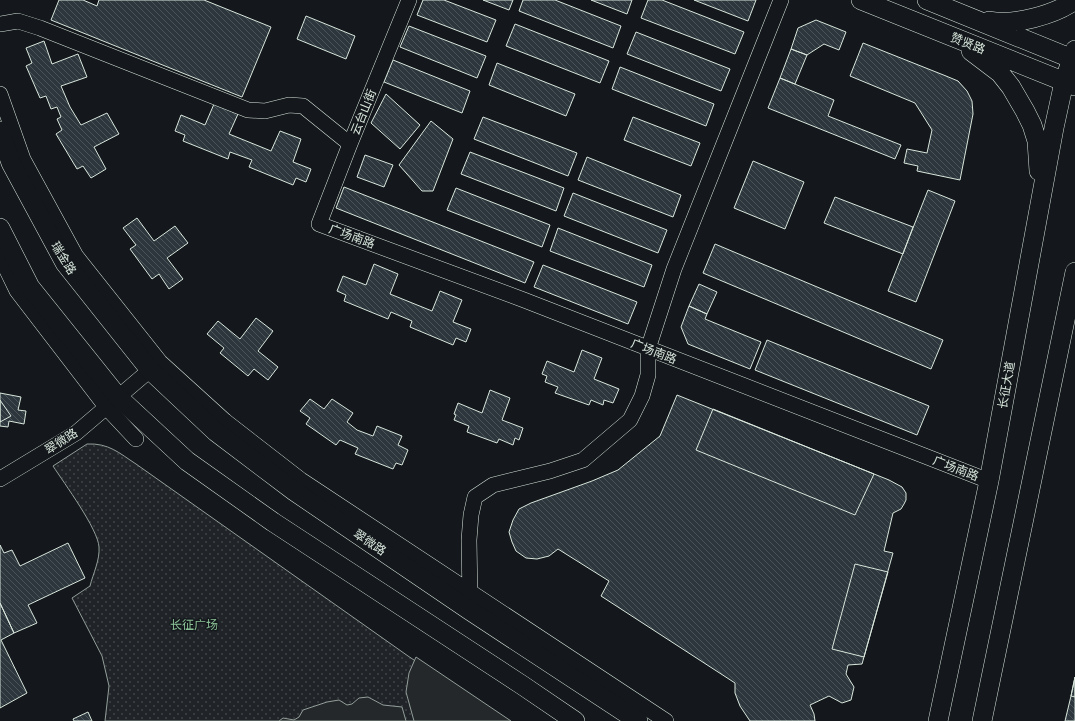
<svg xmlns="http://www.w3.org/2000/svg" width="1075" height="721" font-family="Quicksand,'Noto Sans SC',sans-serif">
	<defs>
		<pattern id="park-dots" width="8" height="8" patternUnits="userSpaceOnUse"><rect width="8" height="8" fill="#202428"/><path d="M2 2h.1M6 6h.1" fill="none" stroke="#404447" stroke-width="1.8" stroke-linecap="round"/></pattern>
		<pattern id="building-back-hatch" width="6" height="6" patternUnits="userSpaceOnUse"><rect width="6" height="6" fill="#2c363c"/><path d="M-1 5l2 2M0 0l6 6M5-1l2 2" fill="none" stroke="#4a5358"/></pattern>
	</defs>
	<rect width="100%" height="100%" fill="#14181c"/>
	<path fill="url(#park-dots)" stroke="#939e99" d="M87,444c22,-1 32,9 49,20l272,192 97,65h-400l4,-35 -7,-30 -30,-58 18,-12c3,-12 10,-26 9,-39 -1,-18 -35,-64 -46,-81z"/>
	<path fill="#24282b" stroke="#939e99" d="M416,657l95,64h-97l-8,-29 3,-19z
		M368,697l15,8 19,2 4,14h-127l4,-3 11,2 5,-3 4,-7 24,-8 12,-2 8,5 5,-1 7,-6z"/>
	<path fill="url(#building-back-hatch)" stroke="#d8e6dc" d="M59,0h24l14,6 2,-6h105l67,27 -29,70 -191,-77z
		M423,0h21l52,20 -9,22 -70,-27z
		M483,0h30l-4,10z
		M523,0h32l66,26 -8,22 -94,-37z
		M591,0h41l-5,14z
		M648,0h14l82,32 -9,22 -94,-36z
		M694,0h62l-8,21z
		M306,16l49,20 -9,23 -49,-20z
		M816,20l30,12 -7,18 -15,-6 -17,11 -16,-6 7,-21z
		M515,24l94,37 -9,22 -94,-37z
		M409,26l77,30 -9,22 -77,-31z
		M636,32l94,37 -9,22 -94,-37z
		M44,41l8,23 26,-10 9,23 -26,9 9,21 11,18 26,-12 12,21 -25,13 12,22 -15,9 -8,-12 -6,3 -21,-35 6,-4 -5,-11 4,-2 -4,-10 -6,2 -5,-13 -6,2 -14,-32 6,-3 -6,-15z
		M863,43l83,33 12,5 9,10 5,10 1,13 -13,66 -43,-9 1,-5 -14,-3 3,-14 20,4 5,-23 -17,-27 -65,-27z
		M791,49l16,6 -12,29 -15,-6z
		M393,60l77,31 -8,22 -78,-31z
		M497,63l78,31 -9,22 -77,-31z
		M620,67l94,37 -8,22 -94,-37z
		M780,78l54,22 -6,16 73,29 -6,14 -127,-51z
		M386,94l34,31 -20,24 -29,-26z
		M214,104l24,10 -9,20 42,17 9,-20 21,8 -8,23 18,7 -5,13 -10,-4 -3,7 -44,-18 3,-7 -22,-8 -2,7 -45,-18 2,-6 -10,-4 6,-16 24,10z
		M483,117l94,36 -9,23 -94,-37z
		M633,117l67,26 -9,23 -67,-26z
		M431,121l22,18 -20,52h-11l-23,-26z
		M470,152l94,36 -8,23 -95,-37z
		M365,155l28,10 -9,22 -27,-10z
		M587,157l94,38 -8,22 -95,-37z
		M753,161l51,21 -19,47 -51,-21z
		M344,187l190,75 -9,21 -189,-75z
		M456,188l94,37 -8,22 -95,-37z
		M928,190l27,11 -39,101 -28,-11z
		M573,193l94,37 -9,23 -94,-37z
		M835,197l78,30 -10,27 -79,-31z
		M137,218l17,23 21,-15 13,17 -21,15 16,21 -14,10 -10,-15 -7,5 -22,-30 6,-4 -13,-17z
		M558,228l94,37 -8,22 -94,-36z
		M715,244l228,96 -12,29 -228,-96z
		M374,264l24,10 -8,20 42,17 8,-20 22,9 -9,22 18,7 -5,13 -10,-4 -3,7 -43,-18 2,-6 -21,-9 -3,7 -44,-18 2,-6 -9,-4 6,-15 23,9z
		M543,265l94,37 -9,22 -94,-37z
		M699,284l18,8 -10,22 -18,-8z
		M689,306l18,8 -2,5 56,23 -11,27 -62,-25 -7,-17z
		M256,318l17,13 -15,20 20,16 -10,13 -14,-11 -6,7 -28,-23 4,-5 -17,-14 11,-13 22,18z
		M767,340l162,66 -12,29 -162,-65z
		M582,350l20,8 -8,21 25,10 -6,14 -9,-3 -1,5 -12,-5 -2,5 -34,-12 3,-6 -13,-5 2,-6 -5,-2 5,-13 27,11z
		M490,390l20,8 -8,22 21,8 -4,12 -4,-2 -2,7 -14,-6 -2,4 -30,-11 2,-6 -15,-6 2,-5 -2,-1 4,-11 24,10z
		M0,393l21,4 -3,13 8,1 -2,13 -15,-3 -1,6 -8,-1z
		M677,395l212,85 13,7 4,6v7l-2,4 -3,5 -8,4 -9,38 9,2 -31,111 -14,1 -2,9 8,13 -3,13 -9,3 -13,-7 -19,9 4,9 1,7h-65l-10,-15 -5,-13v-10l-134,-87 8,-15 -51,-32 -9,7 -12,3 -11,-1 -10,-7 -4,-9 -3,-10 4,-12 6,-11 12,-6 61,-22 26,-11 42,-34z
		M310,399l14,10 8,-10 21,14 -6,9 10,8 16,6 4,-10 25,10 -4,9 10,5 -6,15 -6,-2 -3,6 -38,-15 3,-6 -18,-8 -4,5 -30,-21 4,-6 -10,-7z
		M0,400l11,16 -11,6z
		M713,409l161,65 -19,41 -159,-65z
		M68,543l17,35 -57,27 9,18 -23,10 -14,-30v-58l4,8 8,-3 8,16z
		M855,564l33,8 -24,85 -32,-8z
		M0,603l14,30 -13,7 26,53 -27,15z
		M1075,677v20l-4,-1z
		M1075,677v44h-10l6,-25z
		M88,712l4,9h-18l-1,-2z"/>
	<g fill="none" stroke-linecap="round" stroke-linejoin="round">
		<defs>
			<path id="minor" d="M409,0l-59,144 -31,80 205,76 465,181
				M0,24l18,-3 22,7 208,82 17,1 24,-6 14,1 47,38
				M0,94l23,65 53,97 84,106 65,59 76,59 365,241
				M0,256l17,35 89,116 30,32
				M0,479l76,-46 74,-63
				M470,599l-1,-59 2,-25 4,-18 18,-12 57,-14 33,-11 47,-40 12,-24 6,-21v-26l26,-80 107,-269"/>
			<path id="major" d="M861,0l214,86
				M927,0l148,60
				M989,21c24,5 66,-6 86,-21
				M971,51l29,22 11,14 14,24 7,14 5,16 2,30
				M0,131l11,32 54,100 85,107 66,62 78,59 175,119 169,111
				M0,228l30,59 88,110 69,64 86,61 249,163 53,36
				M938,721l51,-240 65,-353 10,-46 11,-32
				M982,721l93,-449"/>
		</defs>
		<use href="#minor" stroke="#d8e6dc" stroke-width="16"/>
		<use href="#major" stroke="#d8e6dc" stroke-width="20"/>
		<use href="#minor" stroke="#14181c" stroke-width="15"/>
		<use href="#major" stroke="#14181c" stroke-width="19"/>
	</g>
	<g text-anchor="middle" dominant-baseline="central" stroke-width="3" stroke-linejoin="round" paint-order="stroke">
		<g font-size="12" fill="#d8e6dc" stroke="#14181c">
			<text transform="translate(968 43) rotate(22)">赞贤路</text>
			<text transform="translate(363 112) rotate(-68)">云台山街</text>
			<text transform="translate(352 236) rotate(20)">广场南路</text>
			<text transform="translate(64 258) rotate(58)">瑞金路</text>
			<text transform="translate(654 351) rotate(21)">广场南路</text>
			<text transform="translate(1006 385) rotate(-80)">长征大道</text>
			<text transform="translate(61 441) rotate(-33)">翠微路</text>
			<text transform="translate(956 468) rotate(21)">广场南路</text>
			<text transform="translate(370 542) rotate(34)">翠微路</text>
		</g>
		<g font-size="12" fill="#8ac095" stroke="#14181c">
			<text x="194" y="624">长征广场</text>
		</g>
	</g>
</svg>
